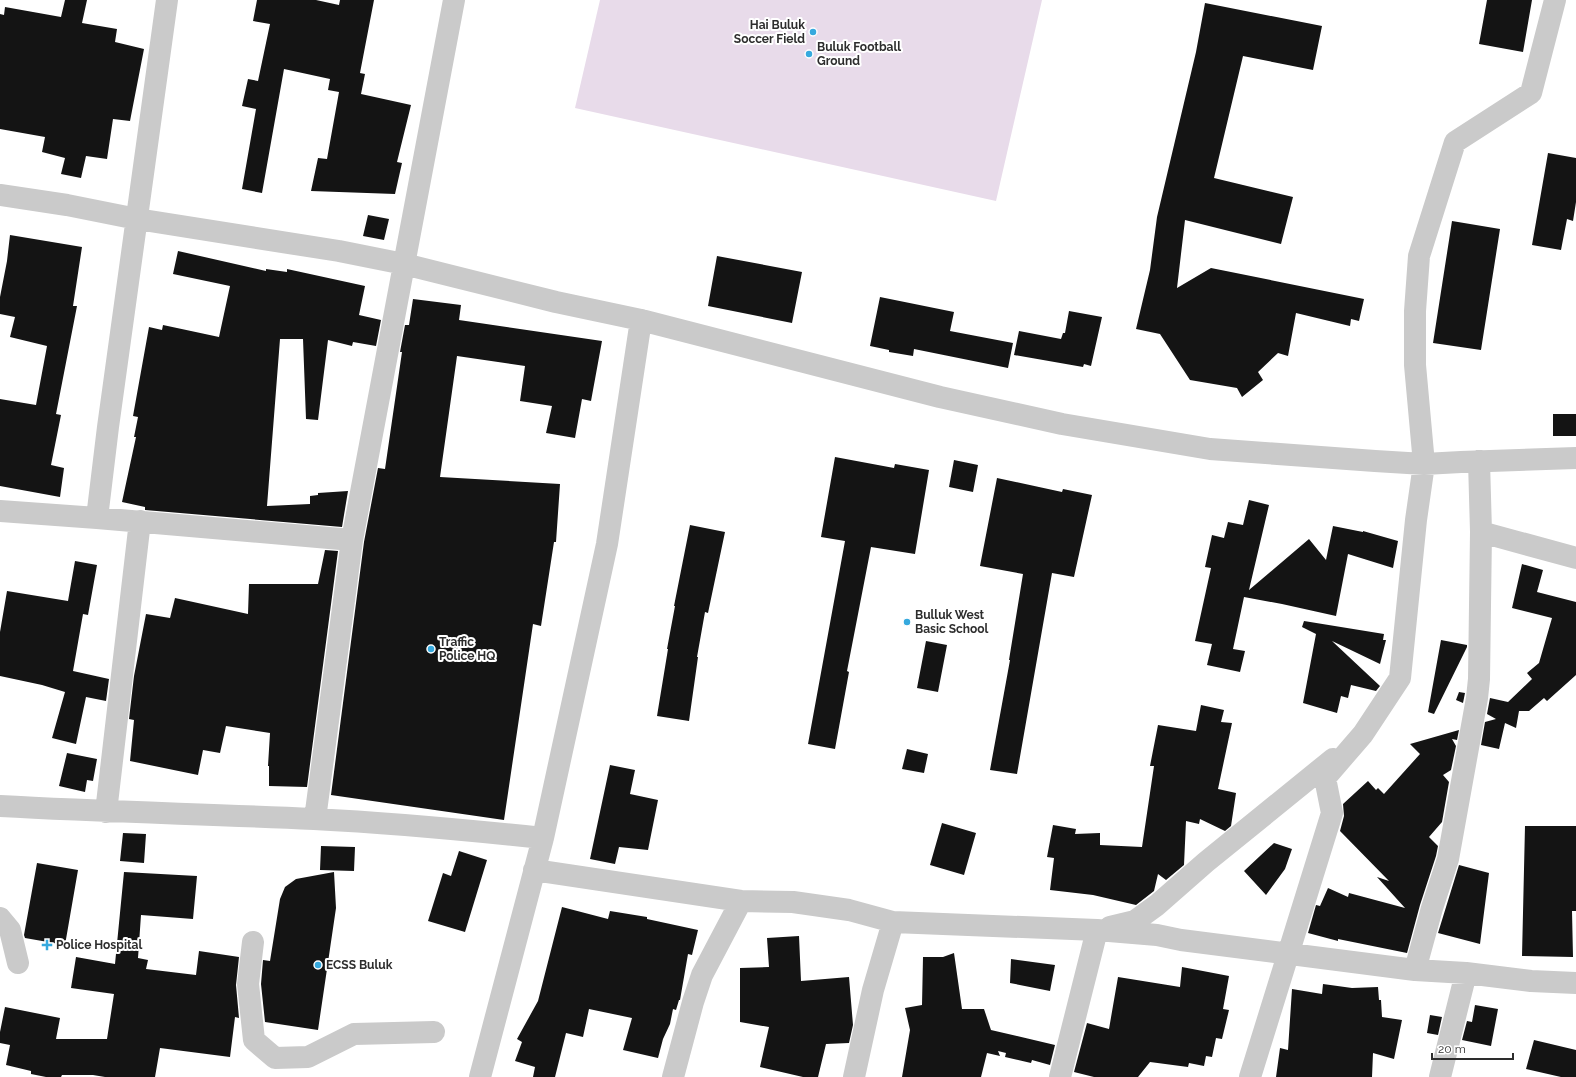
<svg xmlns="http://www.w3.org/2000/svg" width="1576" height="1077" font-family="Raleway,sans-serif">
	<rect width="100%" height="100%" fill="#fff"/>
	<path fill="#e8dbea" d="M600,0h442l-46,201 -421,-93z"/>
	<path fill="#141414" d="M65,0h22l-5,23 35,6 -2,13 29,7 -14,72 -17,-2 -6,40 -21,-3 -5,22 -20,-4 4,-16 -23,-6 3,-15 -45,-8v-115l4,1 1,-8 56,10z
		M257,0h59l23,5 1,-5h34l-14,73 5,1 -4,20 50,11 -14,57 5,1 -7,31 -84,-3 7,-33 9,1 12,-67 -11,-2 2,-11 -46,-10 -22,124 -20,-4 14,-80 -14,-3 6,-27 10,2 12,-57 -17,-3z
		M1487,0h45l-9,52 -44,-8z
		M1205,3l117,23 -9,44 -70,-14 -29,122 79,19 -12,47 -96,-24 -8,68 34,-20 153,31 -5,22 -8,-2 -1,7 -54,-13 -8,43 -10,-3 -20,19 5,8 -21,17 -5,-9 -47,-8 -30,-46 -24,-5 14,-59 7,-53 39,-165z
		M1548,153l28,5v44l-3,19 -6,-2 -6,31 -29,-5z
		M368,215l21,4 -5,21 -21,-4z
		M1452,221l48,8 -19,121 -48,-7z
		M10,235l72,12 -9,59h4l-21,108 5,1 -10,50 13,3 -4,29 -60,-11v-87l36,6 11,-59 -37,-9 5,-20 -15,-3v-17l7,-36z
		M178,251l88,20v-2l21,3v-3l78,17 -6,29 22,5 -5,26 -23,-4 -1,4 -24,-6 -10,80 -12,-1 -3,-80h-23l-13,167 43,-2v-8l8,-1v-2l30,-2 -6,36 -197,-17v-3l-23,-5 14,-65h-2l4,-20 -5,-1 16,-89 13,3 1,-5 56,12 11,-51 -57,-12z
		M717,256l85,16 -10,51 -84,-17z
		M880,297l74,15 -4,19 63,12 -5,25 -94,-19 -1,7 -24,-4v-2l-19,-4z
		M413,299l48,6 -2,15 143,21 -11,60 -9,-2 -7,39 -29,-5 6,-27 -32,-5 5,-35 -68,-10 -17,121 120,7 -4,58h-2l-13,84 -8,-2 -29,196 -173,-25 33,-253 14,-74 7,1 17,-117h-2l5,-27h4z
		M1069,311l33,6 -11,49 -7,-2 -1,3 -69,-12 5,-24 42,8 2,-6h2z
		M1553,414h23v22h-23z
		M835,457l59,11 1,-4 34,6 -14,84 -44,-7 -24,124 2,1 -14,77 -27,-5 37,-203 -24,-4z
		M954,460l24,5 -5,27 -24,-5z
		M997,478l65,14 1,-3 29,6 -18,82 -22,-4 -35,201 -27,-4 20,-110h-1l14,-86 -43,-8z
		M1249,500l20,5 -20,85 60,-51 17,21 7,-34 30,6v-1l35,10 -5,27 -45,-14 -12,62 -54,-12 -38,-7 -11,52 12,2 -5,21 -33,-7 5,-21 -17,-3 16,-73 -6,-1 7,-32 12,3 4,-16 15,3z
		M690,525l35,7 -17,81 -3,-1 -8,45h1l-9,64 -32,-5 11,-67h-1l8,-43h-1z
		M325,550l13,1 -31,236 -38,-1v-20h-1l2,-33 -44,-7 -6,27 -17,-3 -5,25 -68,-14 4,-41 -5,-1 5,-43 12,-62 24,4 5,-20 73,16 1,-30h69z
		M75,561l22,4 -9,50 -5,-1 -10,57 36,8 -3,22 -20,-4 -10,47 -24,-6 13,-46 -23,-7 -42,-9v-44l7,-41 61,10z
		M1522,564l21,6 -6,22 39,10v73l-29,26 -3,-3 -15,13h-10l-3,17 -11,-5 -6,26 -18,-4 4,-23 11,-3 -9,-5 3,-16 18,4 24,-23 -5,-6 12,-10 13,-45 -40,-10z
		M1304,621l80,13 -1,6h3l-6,24 -48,-23 48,45 -4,5 -25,-6 -3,13 -7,-2 -4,17 -34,-10 13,-69 -14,-7z
		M1441,640l26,5v2l-33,67 -6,-2z
		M926,641l21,4 -9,47 -21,-4z
		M1459,692l6,1 -2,10 -7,-3z
		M1201,705l23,5 -3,12 11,1 -14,66 18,4 -5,33 -6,5 -25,-12 -1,5 -13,-3 -2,44 -18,15 -8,-6 -4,17 -18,14 -43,-10 -43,-5 4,-32 -7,-1 6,-32 23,4 -1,5 25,-1v12l42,2 12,-81h-4l8,-41 38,6z
		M1459,730l-2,10 -5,-1 4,7 -5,24 -8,5 6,7 -7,40 -13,15 9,9 -2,10 -16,49 -13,48 -69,-14v2l-30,-8 8,-28 4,1 8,-18 20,9 1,-4 56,15 -28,-31 12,4 -49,-50 4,-15 -1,-12 25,-23 8,9 2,-2 6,6 36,-40 -10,-10z
		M907,749l21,5 -4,19 -22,-4z
		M67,753l30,6 -4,22 -6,-1 -2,12 -26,-6z
		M610,765l25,5 -5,24 28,6 -10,50 -29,-3 -4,17 -25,-5z
		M942,823l34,10 -12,42 -34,-10z
		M1525,826h51v85h-4l1,46 -51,-1z
		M123,833l23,1 -2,29 -24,-2z
		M1274,843l18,6 -7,20 -19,26 -22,-24z
		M321,846l34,1 -1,24 -34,-1z
		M459,851l28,9 -22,72 -37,-11 15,-48 8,3z
		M37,863l41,7 -13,75 -40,-7 -1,-3z
		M1459,865l30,8 -9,71 -42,-11z
		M124,872l73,4 -4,43 -52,-4 -3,43 10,2 -2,9 50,6 3,-24 40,6 -3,28 3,33 -4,-1 -5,40 -70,-9 -5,29h-50l-12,-2h-31l-1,2h-15l-15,-3v-3l-25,-6 4,-20 -10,-2v-11l5,-25 55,11 -4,21h51l7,-45 -43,-6 5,-31 39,7z
		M334,872l2,36 -18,122 -53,-8 -4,-38 2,-24 7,1 10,-62 5,-12 11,-8z
		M562,907l46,12 2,-8 37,6v2l51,11 -6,25 -4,-1 -8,46h-1l-3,10 -3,-1 -3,15 -7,15 -5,19 -35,-8 9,-32 -43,-9 -6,28 -17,-4 -11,44h-22l2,-10 -20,-6 7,-19 -5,-3 21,-38z
		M799,936l2,45 48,-4 4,48 -4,18 -23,1 -8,33h-15l-43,-10 9,-40 -29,-5v-54l29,-1 -2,-29z
		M954,953l8,56h22l7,21 64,15 -5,20 -18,-5 -1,3 -26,-6 1,-4 -8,-2 2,5 -13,-3 -6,24h-79l8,-47 -5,-22 17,-3 1,-48h20z
		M1011,959l44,6 -5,26 -40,-8z
		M1182,967l47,9 -6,33 6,1 -7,29 -6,-1 -4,19 -6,-1 -2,10 -15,-3 -1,4 -38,-5 -12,15h-44l-20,-5 13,-49 22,6 9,-52 62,10z
		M1323,984l29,4 26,-1 1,13h2l1,17 20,3 -8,39 -21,-6 -1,24h-96l4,-29 8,2 4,-61 30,5z
		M1475,1005l23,4 -7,37 -29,-6 5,-19 5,1z
		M1430,1015l12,2 -4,18 -11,-2z
		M1534,1040l42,10v27h-15l-35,-8z"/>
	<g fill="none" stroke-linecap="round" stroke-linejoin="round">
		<path stroke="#cacaca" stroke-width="22" d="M0,195l67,10 70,14 202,32 65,13 152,38 85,18 299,77 122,27 148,25 165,12 49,3 37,-2 115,-4
			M0,511l97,7 255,22
			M97,518l11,-91 59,-427
			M1481,532l95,26
			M0,806c105,6 210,8 314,13 77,4 153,11 229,19
			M106,812l34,-291
			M315,819l37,-279 102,-540
			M534,870l207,31 52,1 56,8 44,12 204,8 60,5 24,5 234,30 51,3 65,8 45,2
			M0,918l10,12 8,33
			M1110,927l25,-6 22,-16 49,-43 127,-103
			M253,942l-5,42 6,56 21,18 33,-1 46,-23 80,-2
			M1415,970l17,-62 16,-49 29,-161 2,-19 2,-147 -2,-71
			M480,1077l63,-239 64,-294 34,-224
			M673,1077l20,-75 9,-27 39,-74
			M854,1077l19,-87 20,-68
			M1060,1077l37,-147
			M1250,1077l82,-264 -7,-35 38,-44 37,-56 16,-158 8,-56 -9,-99v-54l4,-55 36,-114 76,-49 24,-93
			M1440,1077l26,-104"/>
	</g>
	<g fill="#36a9de" stroke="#fff" stroke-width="1.5">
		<circle cx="813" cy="32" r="4"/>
		<circle cx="809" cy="54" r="4"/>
		<circle cx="907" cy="622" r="4"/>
		<circle cx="431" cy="649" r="4"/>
		<path d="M45 939h4v4h4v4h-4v4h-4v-4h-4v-4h4z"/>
		<circle cx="318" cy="965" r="4"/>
	</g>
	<g text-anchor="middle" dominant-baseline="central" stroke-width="4" stroke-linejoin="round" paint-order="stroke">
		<g font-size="12" font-weight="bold" fill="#2d2d2d" stroke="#fff" text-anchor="start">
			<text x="805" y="25" text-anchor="end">Hai Buluk<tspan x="805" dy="14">Soccer Field</tspan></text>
			<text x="817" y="47">Buluk Football<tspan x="817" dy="14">Ground</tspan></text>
			<text x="915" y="615">Bulluk West<tspan x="915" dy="14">Basic School</tspan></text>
			<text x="439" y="642">Traffic<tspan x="439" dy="14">Police HQ</tspan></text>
			<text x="56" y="945">Police Hospital</text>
			<text x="326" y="965">ECSS Buluk</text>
		</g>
	</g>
	<path d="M1432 1053v6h81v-6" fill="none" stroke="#2d2d2d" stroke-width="2"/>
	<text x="1438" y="1053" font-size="12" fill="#2d2d2d" stroke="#ffffff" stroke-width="3" paint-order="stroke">20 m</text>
</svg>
